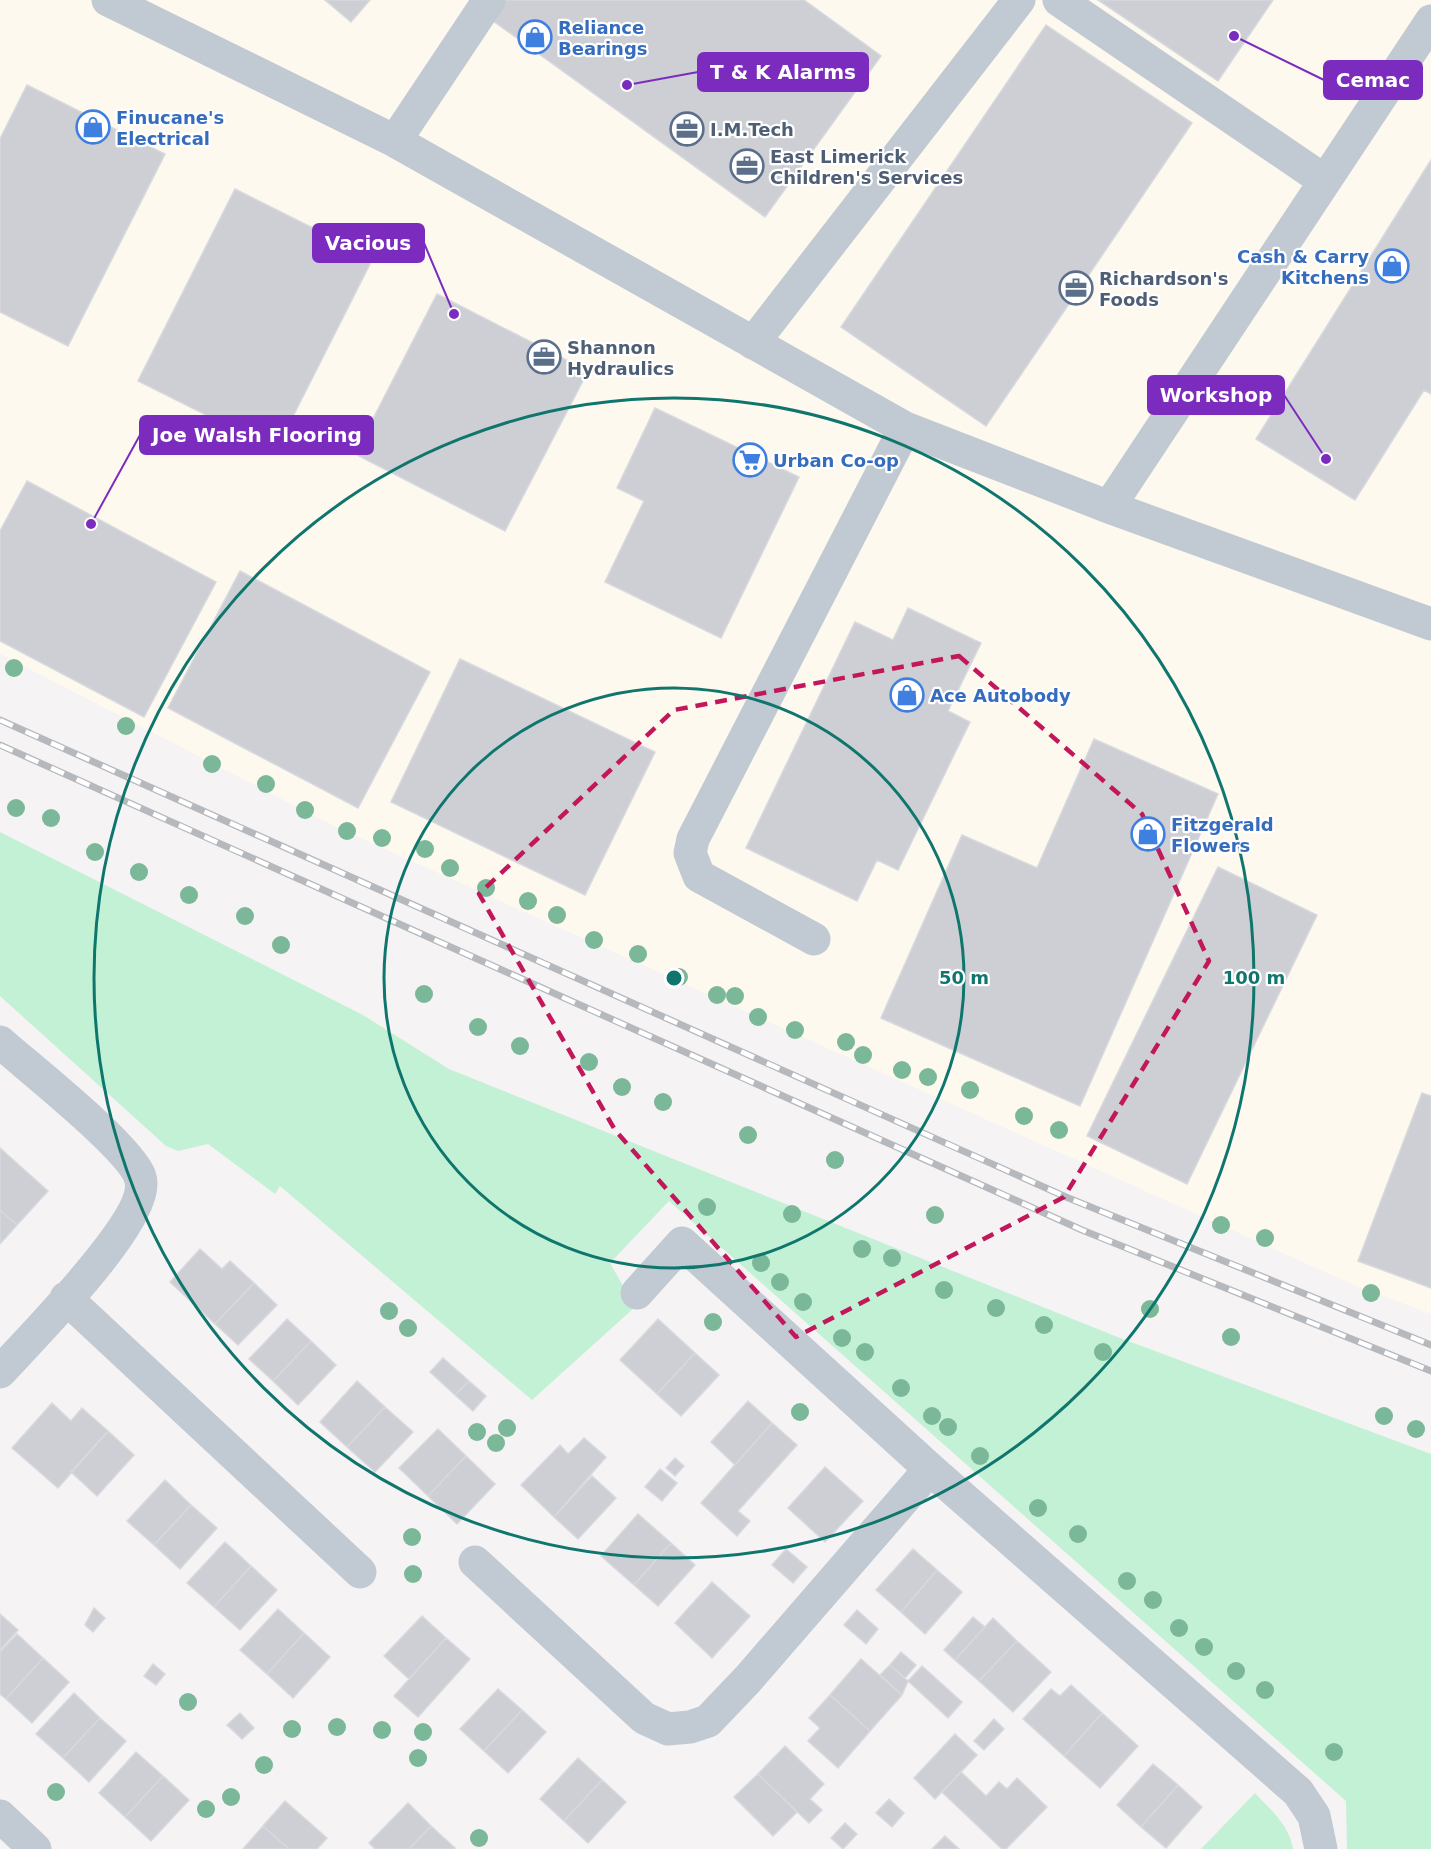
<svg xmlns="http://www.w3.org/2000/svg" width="1431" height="1849" font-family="'DejaVu Sans',sans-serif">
	<rect width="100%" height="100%" fill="#f5f3f3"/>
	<path fill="#fdf9ef" d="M0,0h1431v1314l-77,-29 -1016,-457 -338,-174z"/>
	<path fill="#c3f1d5" d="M0,832l363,183 86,54 666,267 316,118v395h-84l-1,-48 -677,-600 -59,62 25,44 -103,93 -252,-214 -5,8 -67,-50 -30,7 -12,-5 -166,-150z
		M1255,1793c16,17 34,32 38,56h-92z"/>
	<path fill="#cdcfd5" stroke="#d7d9de" stroke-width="1.5" d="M325,0h45l-19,22z
		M502,0h302l77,56 -116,161 -276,-199z
		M1098,0h175l-55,81z
		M1046,25l146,98 -206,303 -145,-99z
		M27,85l138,69 -97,192 -68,-34v-173z
		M1431,160v234l-7,-4 -69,110 -99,-61z
		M235,189l138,69 -97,192 -138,-69z
		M437,294l151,77 -83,160 -150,-77z
		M655,408l144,69 -78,161 -116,-56 39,-81 -27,-13z
		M27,481l189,101 -72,135 -144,-76v-110z
		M240,571l190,101 -72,136 -190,-100z
		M908,608l73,35 -33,68 22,11 -72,148 -21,-10 -20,41 -111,-53 109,-226 38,18z
		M460,659l195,93 -70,143 -194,-93z
		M1094,739l124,55 -138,312 -199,-88 81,-183 75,33z
		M1218,867l99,48 -130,269 -100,-48z
		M1422,1093l9,3v192l-73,-27z
		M0,1148l48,43 -31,34 -17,-15z
		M0,1210l17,15 -17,19z
		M200,1249l22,20 8,-8 24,22 -39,41 -45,-42z
		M254,1283l23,22 -39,40 -23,-21z
		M287,1319l24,22 -38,40 -24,-22z
		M658,1319l37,34 -38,41 -37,-34z
		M311,1341l25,24 -38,40 -25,-24z
		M695,1353l24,22 -38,41 -24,-22z
		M443,1358l26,23 -14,14 -25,-23z
		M357,1381l28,26 -38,40 -27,-25z
		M469,1381l17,15 -13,15 -18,-16z
		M748,1401l24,22 -37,42 -24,-23z
		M52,1403l19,18 11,-13 26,23 -50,57 -46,-40z
		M385,1407l28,25 -38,40 -28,-25z
		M772,1423l25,22 -59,66 12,10 -13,15 -36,-33z
		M438,1429l28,27 -38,40 -29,-28z
		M108,1431l26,24 -37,41 -26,-24z
		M584,1438l22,19 -52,60 -33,-32 39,-40 8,9z
		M466,1456l29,28 -38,40 -29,-28z
		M675,1458l9,8 -9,10 -9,-8z
		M825,1467l38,34 -38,41 -37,-34z
		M660,1469l17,14 -15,18 -17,-14z
		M592,1476l24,22 -38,41 -24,-22z
		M165,1480l26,25 -37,40 -27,-24z
		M191,1505l26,23 -37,41 -26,-24z
		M638,1514l33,29 -37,42 -33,-29z
		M225,1542l26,24 -37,41 -27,-24z
		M671,1543l24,22 -37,41 -24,-21z
		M786,1549l21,18 -14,16 -21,-18z
		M913,1549l24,21 -36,42 -25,-22z
		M251,1566l26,24 -37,40 -26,-23z
		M937,1570l25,22 -37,42 -24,-22z
		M712,1582l38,34 -38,42 -37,-35z
		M94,1608l11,10 -12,14 -8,-7z
		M278,1609l26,24 -37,41 -27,-24z
		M857,1610l21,19 -12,15 -22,-19z
		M0,1614l18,16 -18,20z
		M422,1616l24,22 -37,41 -25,-23z
		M973,1617l12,10 -30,33 -11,-10z
		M993,1618l24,23 -38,40 -24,-21z
		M304,1633l26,24 -37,41 -26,-24z
		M17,1634l26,24 -37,41 -6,-5v-42z
		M446,1638l24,21 -52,58 -24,-21z
		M1017,1641l34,31 -38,40 -34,-31z
		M901,1652l15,13 -11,13 -15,-13z
		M43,1658l26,24 -37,41 -26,-24z
		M861,1659l41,36 -32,36 -40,-36z
		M153,1664l12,10 -9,11 -12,-9z
		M890,1665l18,16 -6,14 -22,-20z
		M922,1666l40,36 -14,16 -40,-37z
		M1071,1685l31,28 -38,43 -41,-37 28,-30 9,7z
		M498,1689l24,21 -38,41 -24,-22z
		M74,1693l26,25 -37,40 -27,-24z
		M830,1695l40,36 -32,37 -30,-27 12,-13 -11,-10z
		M522,1710l24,22 -38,41 -24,-22z
		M240,1713l14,15 -12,11 -15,-14z
		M1102,1713l36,33 -38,42 -36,-32z
		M100,1718l26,23 -37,41 -26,-24z
		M994,1719l10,10 -20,21 -10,-9z
		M955,1734l22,21 -42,44 -21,-21z
		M785,1746l39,38 -14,15 12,11 -13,13 -51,-49z
		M136,1752l27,24 -38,41 -26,-24z
		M578,1758l24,22 -38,41 -24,-22z
		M1153,1764l25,21 -37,42 -24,-22z
		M961,1772l25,24 13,-14 8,7 10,-11 30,29 -41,42h-4l-60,-57z
		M758,1774l39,38 -24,24 -39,-39z
		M163,1776l26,24 -38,41 -26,-24z
		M602,1780l24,22 -38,41 -24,-22z
		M1178,1785l24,22 -36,41 -25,-21z
		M889,1799l15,14 -12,14 -16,-14z
		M285,1801l42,37 -10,11h-28l-26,-23z
		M408,1803l23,23 -22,23h-34l-6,-6z
		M845,1823l12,11 -14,15 -12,-11z
		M263,1826l26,23h-46z
		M431,1826l24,22 -1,1h-45z
		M945,1836l14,13h-27z"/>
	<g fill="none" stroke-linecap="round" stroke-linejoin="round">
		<path stroke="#c1cad2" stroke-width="33" d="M108,0l287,141 510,287 204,79 322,117
			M1059,0l266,181
			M395,141l94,-141
			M753,343l266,-343
			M1109,507l322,-486
			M814,939l-115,-63 -9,-23 3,-14 212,-411
			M0,1042c28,25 130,105 140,135 14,39 -112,164 -140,195
			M637,1293l45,-50 248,226 368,323 16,24 7,33
			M66,1298l294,274
			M475,1562l169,156 24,11 22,-2 18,-6 40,-42 182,-210
			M0,1816l35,33"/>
		<defs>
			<path id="rail" d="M0,720l1066,477 365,148
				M0,745l1082,485 349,141"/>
		</defs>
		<use href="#rail" stroke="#b5b8bd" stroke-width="7"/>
		<use href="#rail" stroke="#fff" stroke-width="4.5" stroke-dasharray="14" stroke-linecap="butt"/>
	</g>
	<g fill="#7bb799">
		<circle cx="14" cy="668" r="9"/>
		<circle cx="126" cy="726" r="9"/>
		<circle cx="212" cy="764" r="9"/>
		<circle cx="266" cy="784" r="9"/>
		<circle cx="16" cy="808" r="9"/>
		<circle cx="305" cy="810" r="9"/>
		<circle cx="51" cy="818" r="9"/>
		<circle cx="347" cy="831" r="9"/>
		<circle cx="382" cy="838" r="9"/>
		<circle cx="425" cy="849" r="9"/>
		<circle cx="95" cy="852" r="9"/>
		<circle cx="450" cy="868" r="9"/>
		<circle cx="139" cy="872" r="9"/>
		<circle cx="486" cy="888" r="9"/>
		<circle cx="189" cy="895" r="9"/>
		<circle cx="528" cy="901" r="9"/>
		<circle cx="557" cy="915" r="9"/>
		<circle cx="245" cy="916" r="9"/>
		<circle cx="594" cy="940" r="9"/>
		<circle cx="281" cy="945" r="9"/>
		<circle cx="638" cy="954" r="9"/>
		<circle cx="679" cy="977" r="9"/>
		<circle cx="424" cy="994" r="9"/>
		<circle cx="717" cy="995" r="9"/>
		<circle cx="735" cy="996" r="9"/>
		<circle cx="758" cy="1017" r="9"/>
		<circle cx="478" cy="1027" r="9"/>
		<circle cx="795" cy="1030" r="9"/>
		<circle cx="846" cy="1042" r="9"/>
		<circle cx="520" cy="1046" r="9"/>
		<circle cx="863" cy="1055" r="9"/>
		<circle cx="589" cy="1062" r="9"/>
		<circle cx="902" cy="1070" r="9"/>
		<circle cx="928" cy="1077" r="9"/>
		<circle cx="622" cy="1087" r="9"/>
		<circle cx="970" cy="1090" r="9"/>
		<circle cx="663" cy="1102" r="9"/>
		<circle cx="1024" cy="1116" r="9"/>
		<circle cx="1059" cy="1130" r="9"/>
		<circle cx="748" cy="1135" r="9"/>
		<circle cx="835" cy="1160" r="9"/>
		<circle cx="707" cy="1207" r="9"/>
		<circle cx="792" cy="1214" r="9"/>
		<circle cx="935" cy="1215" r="9"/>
		<circle cx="1221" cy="1225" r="9"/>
		<circle cx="1265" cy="1238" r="9"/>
		<circle cx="862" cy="1249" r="9"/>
		<circle cx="892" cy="1258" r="9"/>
		<circle cx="761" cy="1263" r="9"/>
		<circle cx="780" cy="1282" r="9"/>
		<circle cx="944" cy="1290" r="9"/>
		<circle cx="1371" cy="1293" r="9"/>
		<circle cx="803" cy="1302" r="9"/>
		<circle cx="996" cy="1308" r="9"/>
		<circle cx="1150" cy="1309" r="9"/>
		<circle cx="389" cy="1311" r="9"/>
		<circle cx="713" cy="1322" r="9"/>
		<circle cx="1044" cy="1325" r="9"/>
		<circle cx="408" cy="1328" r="9"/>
		<circle cx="1231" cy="1337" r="9"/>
		<circle cx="842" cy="1338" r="9"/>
		<circle cx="865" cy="1352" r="9"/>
		<circle cx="1103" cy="1352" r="9"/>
		<circle cx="901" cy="1388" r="9"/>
		<circle cx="800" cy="1412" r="9"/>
		<circle cx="932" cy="1416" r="9"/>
		<circle cx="1384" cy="1416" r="9"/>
		<circle cx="948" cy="1427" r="9"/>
		<circle cx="507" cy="1428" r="9"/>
		<circle cx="1416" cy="1429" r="9"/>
		<circle cx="477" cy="1432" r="9"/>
		<circle cx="496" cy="1443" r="9"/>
		<circle cx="980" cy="1456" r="9"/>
		<circle cx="1038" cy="1508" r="9"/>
		<circle cx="1078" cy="1534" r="9"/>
		<circle cx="412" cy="1537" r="9"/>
		<circle cx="413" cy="1574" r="9"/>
		<circle cx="1127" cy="1581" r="9"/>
		<circle cx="1153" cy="1600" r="9"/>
		<circle cx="1179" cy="1628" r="9"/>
		<circle cx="1204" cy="1647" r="9"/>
		<circle cx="1236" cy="1671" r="9"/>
		<circle cx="1265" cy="1690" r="9"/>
		<circle cx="188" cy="1702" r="9"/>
		<circle cx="337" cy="1727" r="9"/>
		<circle cx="292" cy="1729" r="9"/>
		<circle cx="382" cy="1730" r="9"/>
		<circle cx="423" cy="1732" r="9"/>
		<circle cx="1334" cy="1752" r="9"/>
		<circle cx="418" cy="1758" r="9"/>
		<circle cx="264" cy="1765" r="9"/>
		<circle cx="56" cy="1792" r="9"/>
		<circle cx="231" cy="1797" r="9"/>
		<circle cx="206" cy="1809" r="9"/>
		<circle cx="479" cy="1838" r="9"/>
	</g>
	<path fill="none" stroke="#c2185b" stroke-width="4.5" stroke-dasharray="12 8" stroke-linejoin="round" d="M959,656l183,158 67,147 -145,236 -268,140 -181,-207 -136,-236 195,-184z"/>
	<g fill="none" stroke="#0f766e" stroke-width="3">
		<circle cx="674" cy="978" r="290"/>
		<circle cx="674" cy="978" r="580"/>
	</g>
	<defs>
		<symbol id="shop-ring" viewBox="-11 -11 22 22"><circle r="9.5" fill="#fff" stroke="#3f7fe0" stroke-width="1.5"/><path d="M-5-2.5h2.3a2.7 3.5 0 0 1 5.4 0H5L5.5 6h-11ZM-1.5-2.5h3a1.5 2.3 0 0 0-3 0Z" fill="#3f7fe0"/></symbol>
		<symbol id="office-ring" viewBox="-11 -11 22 22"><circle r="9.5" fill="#fff" stroke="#5c6f8a" stroke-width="1.5"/><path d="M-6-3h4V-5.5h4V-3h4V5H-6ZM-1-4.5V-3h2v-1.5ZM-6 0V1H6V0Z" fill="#5c6f8a"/></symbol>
		<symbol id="supermarket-ring" viewBox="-11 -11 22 22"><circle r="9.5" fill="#fff" stroke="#3f7fe0" stroke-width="1.5"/><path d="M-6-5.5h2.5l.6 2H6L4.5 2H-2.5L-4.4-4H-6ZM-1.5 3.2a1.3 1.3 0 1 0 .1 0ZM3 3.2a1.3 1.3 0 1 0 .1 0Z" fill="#3f7fe0"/></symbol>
	</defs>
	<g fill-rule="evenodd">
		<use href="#shop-ring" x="516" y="18" width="38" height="38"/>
		<use href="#shop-ring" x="74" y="108" width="38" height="38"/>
		<use href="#office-ring" x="668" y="110" width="38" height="38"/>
		<use href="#office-ring" x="728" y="147" width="38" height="38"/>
		<use href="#shop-ring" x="1373" y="247" width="38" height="38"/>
		<use href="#office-ring" x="1057" y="269" width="38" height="38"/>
		<use href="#office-ring" x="525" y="338" width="38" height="38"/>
		<use href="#supermarket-ring" x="731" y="441" width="38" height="38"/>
		<use href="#shop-ring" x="888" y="676" width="38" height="38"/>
		<use href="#shop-ring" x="1129" y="815" width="38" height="38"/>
	</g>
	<g text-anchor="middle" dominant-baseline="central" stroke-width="4.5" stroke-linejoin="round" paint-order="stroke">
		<g font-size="18" font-weight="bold" fill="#366cbe" stroke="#fff" text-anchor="start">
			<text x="558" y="27">Reliance<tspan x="558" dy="21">Bearings</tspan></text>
			<text x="116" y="117">Finucane's<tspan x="116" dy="21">Electrical</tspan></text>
			<text x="1369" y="256" text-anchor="end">Cash &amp; Carry<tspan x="1369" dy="21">Kitchens</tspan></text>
			<text x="773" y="460">Urban Co-op</text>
			<text x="930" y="695">Ace Autobody</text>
			<text x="1171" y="824">Fitzgerald<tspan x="1171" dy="21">Flowers</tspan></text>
		</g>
		<g font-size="18" font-weight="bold" fill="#4e5e75" stroke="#fff" text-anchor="start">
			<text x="710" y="129">I.M.Tech</text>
			<text x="770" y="156">East Limerick<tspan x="770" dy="21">Children's Services</tspan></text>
			<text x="1099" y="278">Richardson's<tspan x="1099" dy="21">Foods</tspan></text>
			<text x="567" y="347">Shannon<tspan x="567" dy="21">Hydraulics</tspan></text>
		</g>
	</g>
	<circle cx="674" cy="978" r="9" fill="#0f766e" stroke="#fff" stroke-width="3"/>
	<g font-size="18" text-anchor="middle" font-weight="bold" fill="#0f766e" stroke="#fff" stroke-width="4.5" stroke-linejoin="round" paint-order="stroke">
		<text x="964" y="984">50 m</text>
		<text x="1254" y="984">100 m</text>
	</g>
	<path fill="none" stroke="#7b2cbf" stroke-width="2" d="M627 85L698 72M1234 36L1324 80M454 314L424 243M1326 459L1284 395M91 524L140 435"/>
	<g fill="#7b2cbf" stroke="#fff" stroke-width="2">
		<circle cx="627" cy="85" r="6"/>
		<circle cx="1234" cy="36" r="6"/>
		<circle cx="454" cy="314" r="6"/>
		<circle cx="1326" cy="459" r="6"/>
		<circle cx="91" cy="524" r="6"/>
	</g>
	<g fill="#7b2cbf" stroke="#7b2cbf" stroke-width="2">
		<rect x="698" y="53" width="170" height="38" rx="6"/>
		<rect x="1324" y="61" width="98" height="38" rx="6"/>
		<rect x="313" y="224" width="111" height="38" rx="6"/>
		<rect x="1148" y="376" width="136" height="38" rx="6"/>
		<rect x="140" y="416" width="233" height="38" rx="6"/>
	</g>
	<g font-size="20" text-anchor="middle" font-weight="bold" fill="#fff">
		<text x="783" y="79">T &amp; K Alarms</text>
		<text x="1373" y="87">Cemac</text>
		<text x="368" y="250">Vacious</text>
		<text x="1216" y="402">Workshop</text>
		<text x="257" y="442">Joe Walsh Flooring</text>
	</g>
</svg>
